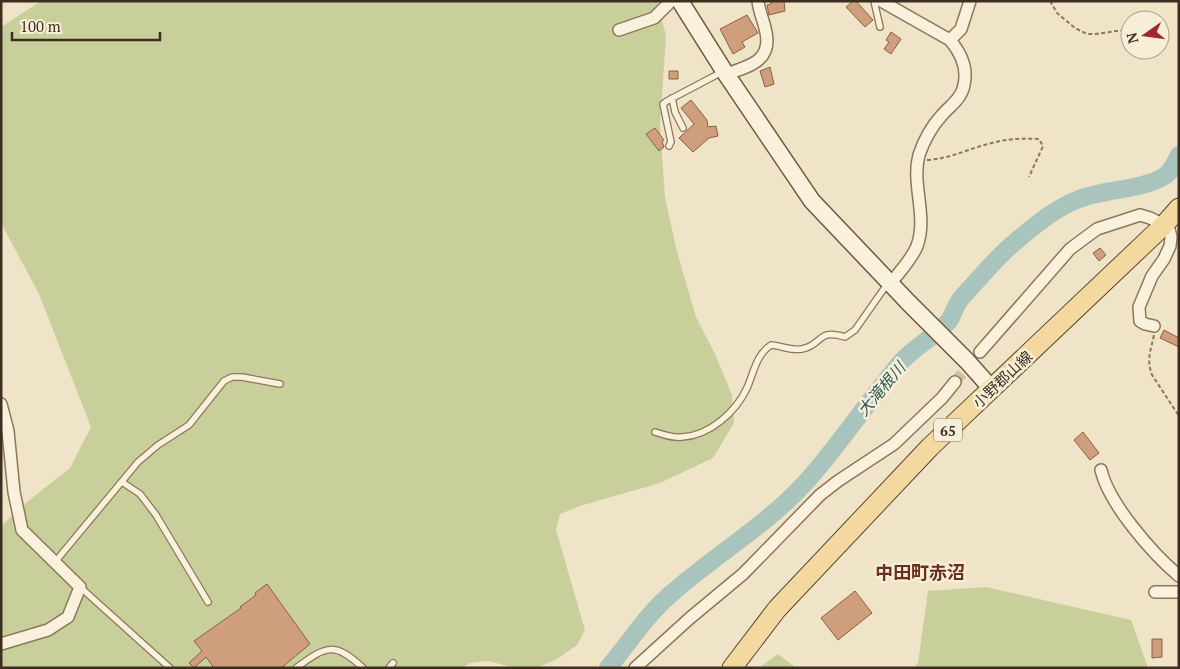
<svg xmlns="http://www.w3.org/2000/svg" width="1180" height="669" font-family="'PT Serif','Noto Sans JP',serif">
	<rect width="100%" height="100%" fill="#f0e4c8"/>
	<path fill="#c9cf9b" d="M41,1h616l9,35 -6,89 5,72 12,55 19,65 19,37 17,41 2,28 -21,35 -53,25 -77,22 -23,9 -4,16 29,100 -8,15 -20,14 -20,9h-21l-28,-7 -18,2 -8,5h-461v-142l26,-24 43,-34 21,-41 -52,-133 -38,-71v-196z
		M986,587l145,33 17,48h-234l4,-5 10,-72z
		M778,654l18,14h-37z"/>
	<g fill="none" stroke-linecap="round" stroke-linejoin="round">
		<path stroke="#a9c4bc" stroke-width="18" d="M608,668c21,-25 39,-54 64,-75 43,-38 95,-68 134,-111 34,-38 62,-81 95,-120 14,-16 34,-25 48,-41 4,-6 5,-12 9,-18 3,-6 10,-12 15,-18 13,-14 26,-30 41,-42 21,-18 40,-34 65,-44 25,-10 62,-9 84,-22 8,-4 12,-14 16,-22"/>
	</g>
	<path fill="#cf9f7d" stroke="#8d5f41" d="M771,1h13l1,10 -16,4 -2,-10 4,-1z
		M853,1h3l17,19 -8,7 -19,-20z
		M747,15l11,18 -16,9 3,5 -12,7 -13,-25z
		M891,32l10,7 -10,15 -7,-5 5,-7 -3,-2z
		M770,67l4,17 -9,3 -5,-16z
		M669,71h9v8h-9z
		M691,100l16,20 1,7 8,-1 2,10 -9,2 -16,14 -14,-14 15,-14 -13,-16z
		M655,128l9,12 -2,1 2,6 -5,4 -13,-17z
		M1100,248l6,7 -7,6 -6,-8z
		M1164,330l15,8v9l-19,-9z
		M1083,432l16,21 -9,7 -16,-20z
		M267,584l43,60 -29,24h-67l-8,-11 -12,11 -5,-5 13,-12 -8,-10 47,-33 -1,-1 16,-12 -1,-2z
		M855,591l17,22 -34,27 -17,-22z
		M1152,639h10v18l-10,1z"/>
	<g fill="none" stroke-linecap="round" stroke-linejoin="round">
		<path stroke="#ccc0a6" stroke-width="11" stroke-dasharray="11 5.5" stroke-linecap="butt" d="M955,382l19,-23"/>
		<defs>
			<path id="lane" d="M874,1l6,26
				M672,98l3,14 8,16
				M669,146l2,-4 -8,-38 4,-3 55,-29
				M655,432c9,3 18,6 27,5 27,-1 54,-25 65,-49 7,-16 9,-33 24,-43 11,1 21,6 31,4 21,-4 15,-21 43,-12l10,-7 33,-47
				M122,482l18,12 16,21 52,87
				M55,562l83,-100 20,-17 31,-20 35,-44 8,-4h10l38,7
				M80,587l90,81
				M296,668c30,-22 38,-27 67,0
				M389,668l4,-5"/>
			<path id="street" d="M881,1l69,39c11,13 18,28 14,45 -2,13 -14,21 -22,30 -10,11 -18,25 -23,40 -8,29 9,61 -2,91 -5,13 -17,25 -26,37
				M619,30l35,-12 17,-17
				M950,40l11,-11 9,-28
				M726,74c25,-8 48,-14 39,-46 -2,-9 -6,-17 -7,-27
				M980,352l90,-103 27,-20 43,-14 10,3 14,7 5,4 2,8 -1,9 -6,13 -12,17 -13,31 1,14 5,3 9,2
				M1,404l7,27 6,61 8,38 58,57 -12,30 -20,13 -47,14
				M1101,470c8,34 51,83 78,106
				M1155,592h24
				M635,668l55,-50 53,-44 77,-79 18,-14 56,-37 48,-46 13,-16"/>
			<path id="secondary" d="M680,1l46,73 86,127 96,101 59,59 24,27"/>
			<path id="primary" d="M732,668l45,-59 153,-162 234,-222 15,-17"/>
		</defs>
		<use href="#lane" stroke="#8d765c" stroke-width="8"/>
		<use href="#street" stroke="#8d765c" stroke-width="14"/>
		<use href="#secondary" stroke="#6f573f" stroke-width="19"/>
		<use href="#primary" stroke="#5b4430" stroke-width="21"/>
		<path stroke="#8d765c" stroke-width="2" stroke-dasharray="4 2.5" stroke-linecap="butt" d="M1050,1l7,12 18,15 12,6h9l34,-5
			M927,160c22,-1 41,-11 61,-16 17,-5 33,-6 51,-5l4,7 -14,31
			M1154,335c-3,16 -8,23 -2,40l27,41"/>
		<use href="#lane" stroke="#faf1dc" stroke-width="5.5"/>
		<use href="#street" stroke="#faf1dc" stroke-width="11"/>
		<use href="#secondary" stroke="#faf1dc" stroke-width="16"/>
		<use href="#primary" stroke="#f3d9a0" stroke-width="19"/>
	</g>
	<g text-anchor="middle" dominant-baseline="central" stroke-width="5" stroke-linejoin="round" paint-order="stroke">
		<rect fill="#f7eed8" stroke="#756857" stroke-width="1" x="934" y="418.5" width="28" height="23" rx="4"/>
		<g font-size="14" font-weight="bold" fill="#3d2e20">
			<text x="948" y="430">65</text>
		</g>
		<g font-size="15" fill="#3d2e20" stroke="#f7eed8">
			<text transform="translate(1002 379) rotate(-43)">小野郡山線</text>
		</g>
		<g font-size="16" font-style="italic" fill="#2f5d5a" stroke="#f7eed8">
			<text transform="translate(881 389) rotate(-50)">大滝根川</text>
		</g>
		<g font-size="18" font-weight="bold" fill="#6b2e1e" stroke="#f7eed8">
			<text x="920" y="572">中田町赤沼</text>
		</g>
	</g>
	<rect width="1180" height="669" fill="none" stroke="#3d2e20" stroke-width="5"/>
	<g transform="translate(1145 35) rotate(256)"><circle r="24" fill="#f7eed8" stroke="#ada18e"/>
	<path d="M0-4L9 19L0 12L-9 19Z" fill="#9e2a2b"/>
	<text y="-8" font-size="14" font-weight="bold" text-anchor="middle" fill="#3d2e20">N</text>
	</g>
	<path d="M12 32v8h148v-8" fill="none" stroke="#3d2e20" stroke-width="2.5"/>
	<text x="20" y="32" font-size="15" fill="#3d2e20" stroke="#f7eed8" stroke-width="4" paint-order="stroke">100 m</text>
</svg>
